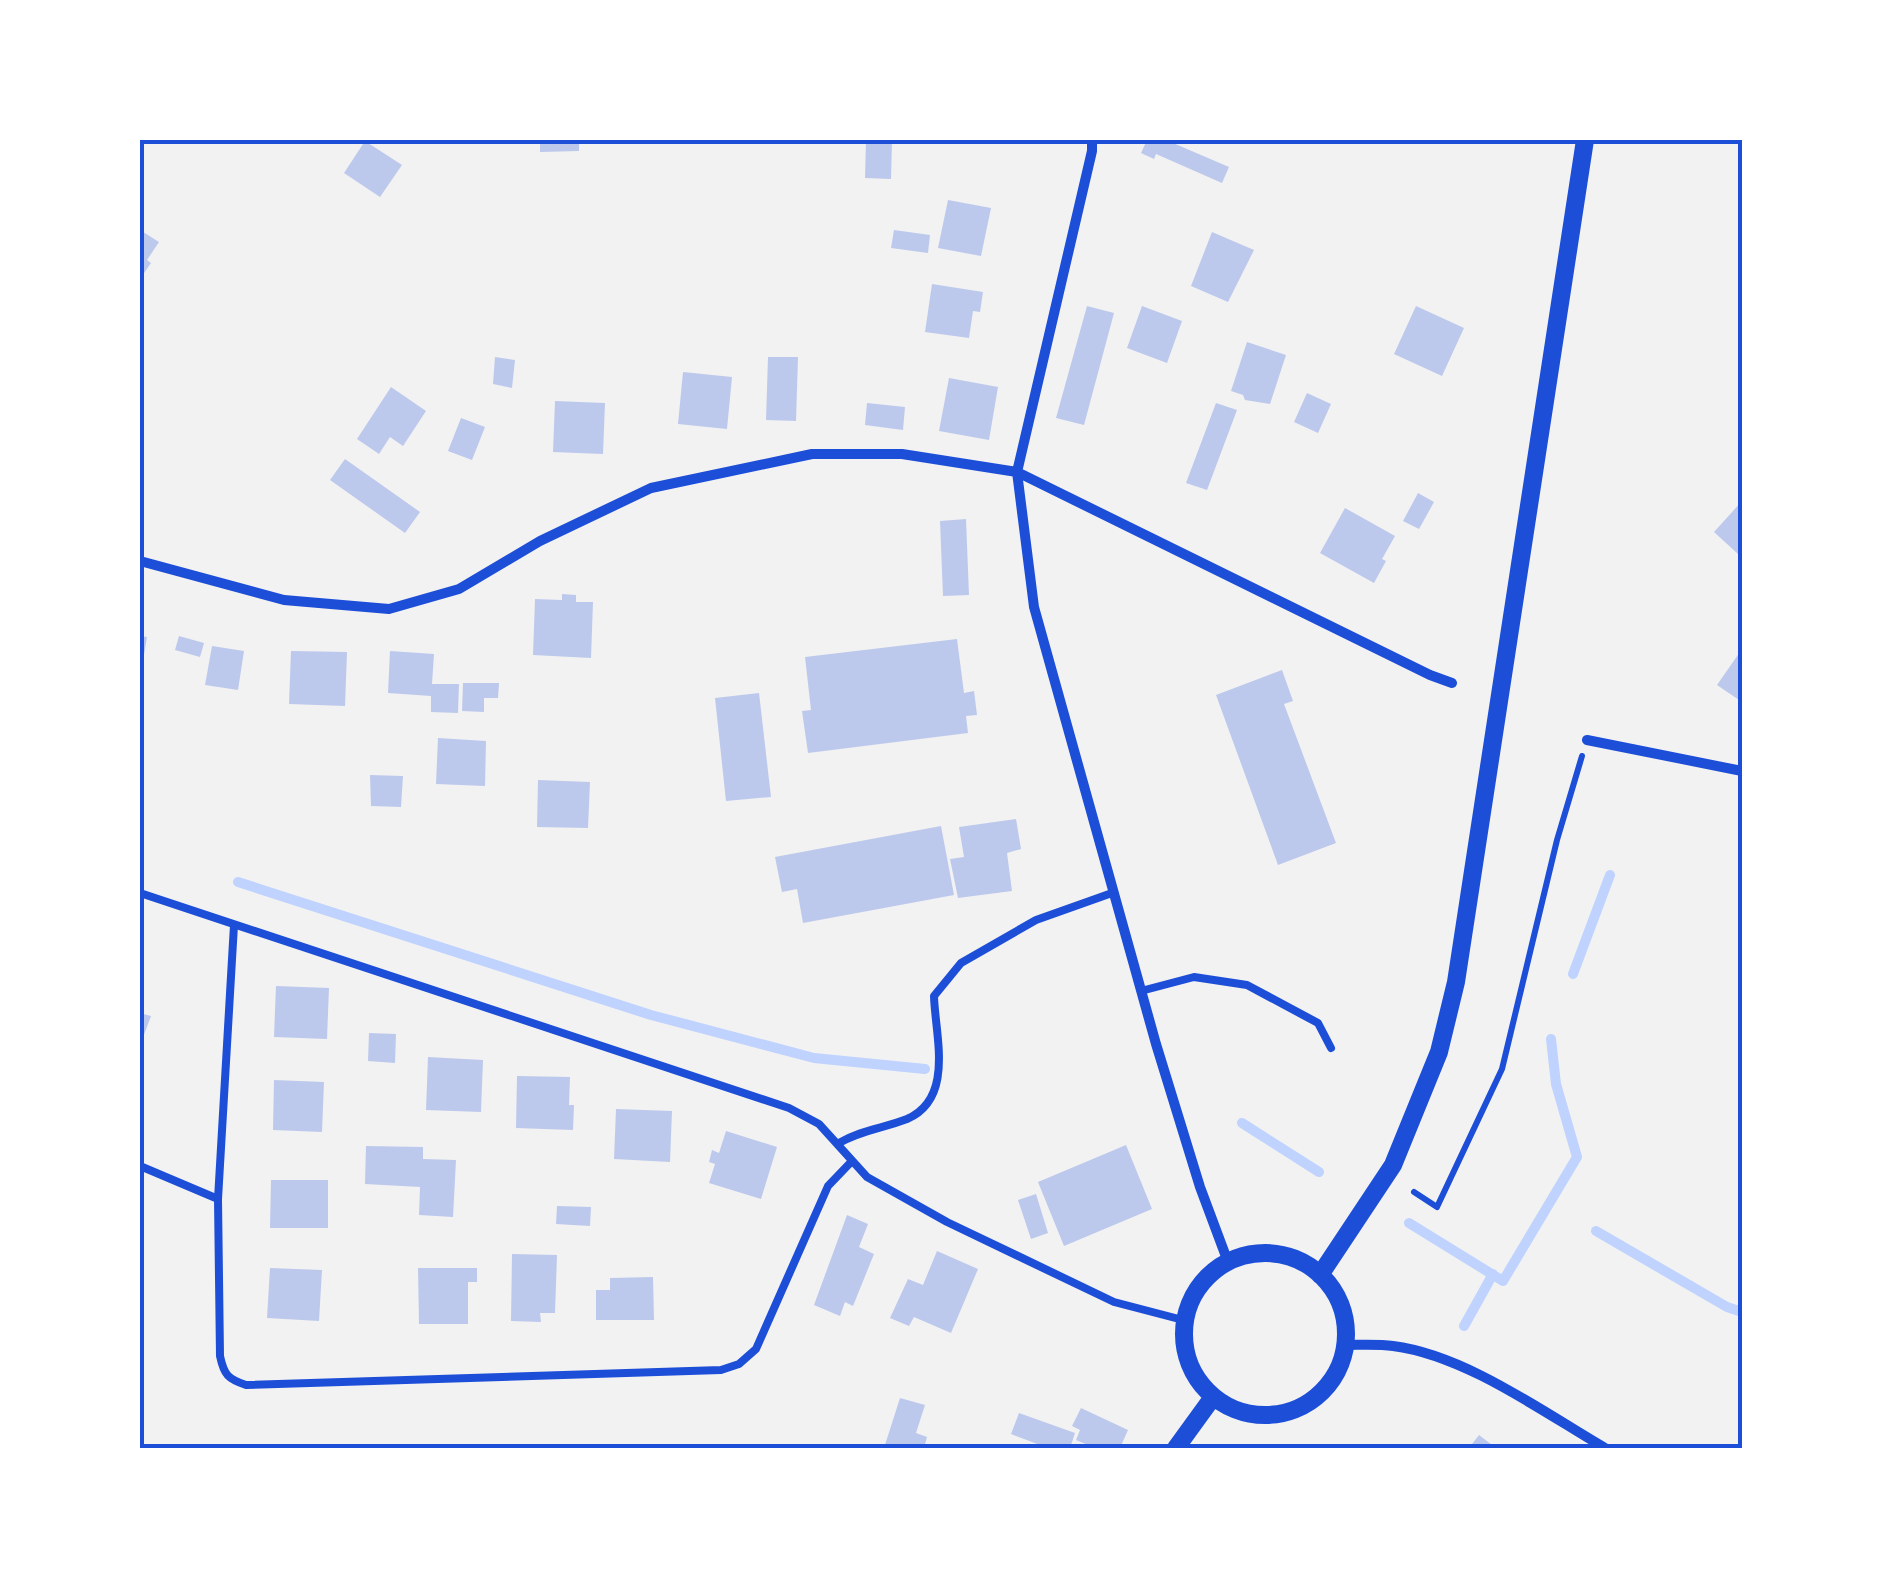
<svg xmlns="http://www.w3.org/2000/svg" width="1882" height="1588" font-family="'Sofia Sans Condensed',sans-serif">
	<rect width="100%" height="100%" fill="#f2f2f2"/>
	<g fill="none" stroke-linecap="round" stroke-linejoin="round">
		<path stroke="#bfd3fe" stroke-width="10" d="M238,882l413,133 163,43 111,11
			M1573,974l37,-99
			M1242,1123l77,49
			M1409,1223l94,58 74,-124 -21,-73 -5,-45
			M1596,1231l131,76 15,5
			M1464,1326l29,-52"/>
	</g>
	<path fill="#bdc9ec" d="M540,140h39v11l-39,1z
		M866,140h26l-1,39 -26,-1z
		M1147,140h19l63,27 -7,16 -66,-29 -2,5 -13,-6z
		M365,141l37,24 -22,32 -36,-24z
		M948,200l43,8 -10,48 -43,-8z
		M140,230l19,12 -12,18 4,3 -11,16z
		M894,230l36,5 -2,18 -37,-5z
		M1212,232l42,18 -26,52 -37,-16z
		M932,284l51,8 -3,20 -7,-1 -4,27 -44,-6z
		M1087,306l27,7 -30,112 -28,-7z
		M1142,306l40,15 -15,42 -40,-15z
		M1416,306l48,22 -22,48 -48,-22z
		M1247,342l39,13 -16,49 -25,-4 -2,-5 -12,-4z
		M495,357l20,3 -3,28 -19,-4z
		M768,357h30l-2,64 -30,-1z
		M683,372l49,5 -5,52 -49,-5z
		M949,378l49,9 -9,53 -50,-9z
		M391,387l35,24 -23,35 -13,-9 -11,17 -22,-15z
		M1307,393l24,11 -13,29 -24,-11z
		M555,401l50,2 -2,51 -50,-2z
		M867,403l38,4 -2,23 -38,-5z
		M1216,403l21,7 -30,80 -21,-7z
		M461,418l24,9 -13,33 -24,-9z
		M345,459l75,53 -15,21 -75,-53z
		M1418,493l16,9 -15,27 -16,-8z
		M1742,501v48l-4,5 -24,-22z
		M1345,508l50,28 -13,23 4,2 -12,22 -54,-30z
		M966,519l3,76 -26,1 -3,-75z
		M562,594l14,1v7h17l-2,56 -58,-3 2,-56 27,1z
		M140,636l7,1 -5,30h-2z
		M179,636l25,7 -4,14 -25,-7z
		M957,639l7,54 10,-2 3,24 -11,1 2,17 -160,20 -6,-42 9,-1 -6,-53z
		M212,646l32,5 -6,39 -33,-5z
		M1742,649v53l-25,-17z
		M291,651l56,1 -2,54 -56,-2z
		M390,651l44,3 -2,30h27l-1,29 -27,-1v-16l-43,-3z
		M1282,670l11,31 -9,3 52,139 -58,22 -62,-170z
		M463,683h36l-1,15h-14v14l-22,-1z
		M759,693l12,104 -45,4 -11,-103z
		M438,738l48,3 -1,45 -49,-2z
		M370,775l33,1 -2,31 -30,-1z
		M538,780l52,2 -2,46 -51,-1z
		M1016,819l5,30 -14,4 5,38 -54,7 -8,-39 14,-2 -5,-30z
		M941,826l13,69 -151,28 -6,-34 -15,3 -7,-35z
		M276,986l53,2 -2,51 -53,-2z
		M140,1013l11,3 -10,27h-1z
		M369,1033l27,1 -1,29 -27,-2z
		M428,1057l55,3 -2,52 -55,-2z
		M517,1076l53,1 -1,28h5l-1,25 -57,-2z
		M274,1080l50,2 -2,50 -49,-2z
		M616,1109l56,2 -2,51 -56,-3z
		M726,1131l51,16 -16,52 -52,-16 6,-19 -6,-2 3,-12 7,3z
		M1126,1145l26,64 -88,37 -26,-64z
		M366,1146l57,1v12l33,1 -3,57 -34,-2 1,-28 -55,-3z
		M271,1180h57v48h-58z
		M1036,1194l12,39 -17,6 -13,-39z
		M557,1206l34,1 -1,19 -34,-2z
		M847,1215l21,9 -9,23 15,7 -21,52 -8,-4 -5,14 -26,-11z
		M937,1251l41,18 -27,64 -37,-16 -5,9 -19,-8 18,-39 15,6z
		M512,1254l45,1 -2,58h-15l1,9 -30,-1z
		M270,1268l52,2 -3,51 -52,-3z
		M418,1268h59v14h-9v42h-49z
		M653,1277l1,43h-58v-30h14v-12z
		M900,1398l25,7 -9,28 11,4 -3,11h-40z
		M1081,1408l47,22 -8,18h-33l1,-3 -12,-5 4,-10 -8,-4z
		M1019,1413l56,20 -5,15h-22l-37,-14z
		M1479,1435l17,13h-27z"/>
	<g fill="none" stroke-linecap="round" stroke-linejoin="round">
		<path stroke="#1d4ed8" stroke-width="6" d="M1414,1192l23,15 65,-138 55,-229 25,-84"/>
		<path stroke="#1d4ed8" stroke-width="8" d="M140,893l649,215 30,16 48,53 80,45 167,80 69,18
			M234,925l-16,274 2,157c4,19 8,23 26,29l475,-15 18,-6 17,-15 72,-163 24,-25
			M1141,991l53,-14 53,8 71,38 13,25
			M839,1143c22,-13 45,-15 68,-24 48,-21 28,-84 27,-123l27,-33 75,-43 76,-27
			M140,1166l78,33"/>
		<path stroke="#1d4ed8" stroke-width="10" d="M1092,140v11l-75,321 17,135 122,437 44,143 28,75
			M140,561l144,39 105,9 70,-20 81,-48 111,-53 161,-34h90l115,18 413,203 22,8
			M1587,740l155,31
			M1346,1345c16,0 32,-1 47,1 72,9 150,66 212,102"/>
		<path stroke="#1d4ed8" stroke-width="18" d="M1184 1334a81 81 0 1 1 162 0a81 81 0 1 1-162 0Z
			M1320,1275l73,-110 46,-113 17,-70 129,-842
			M1176,1448l37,-51"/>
	</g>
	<rect width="1882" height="1588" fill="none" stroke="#ffffff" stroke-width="285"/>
	<rect x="142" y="142" width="1598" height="1304" fill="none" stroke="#1d4ed8" stroke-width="4"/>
</svg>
